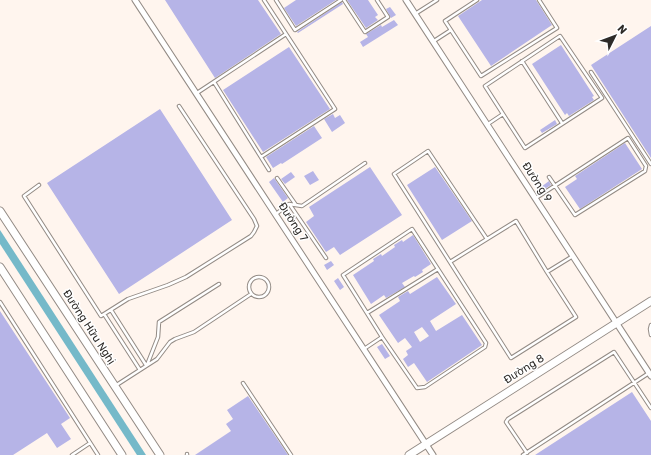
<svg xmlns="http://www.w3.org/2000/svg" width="651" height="455" font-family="Rubik,sans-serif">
	<rect width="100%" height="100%" fill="#fff5ee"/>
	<path fill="#75b9c9" d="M0,230l146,225h-9l-137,-211z"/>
	<path fill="#b6b4e7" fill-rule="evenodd" d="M165,0h93l23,34 -66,44z
		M296,0h40l-40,26 -12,-18z
		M347,0h21l10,15 -3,2 3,3 -12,8z
		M482,0h54l16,25 -61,41 -33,-50z
		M342,2l1,2 -45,29 -1,-1z
		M390,7l6,8 -5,3 -5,-9z
		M394,20l4,5 -35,22 -3,-5 8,-5 -2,-3 15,-9 1,2z
		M651,26v132l-60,-93z
		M561,45l33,51 -2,1 2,3 -25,16 -2,-3 -2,2 -33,-51z
		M289,47l41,62 -67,43 -40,-62z
		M160,109l72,111 -113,74 -72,-111z
		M333,114l2,4 5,-3 5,8 -13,9 -8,-13z
		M555,120l2,4 -15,9 -2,-3z
		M314,126l8,12 -40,26 -1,-1 -8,5 -7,-11z
		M625,143l17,26 -62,40 -15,-22 12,-8 -2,-3z
		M370,167l32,48 -62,40 -6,-8 -8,5 -20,-30 8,-6 -5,-9z
		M435,167l37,54 -30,19 -35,-55z
		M313,171l6,9 -9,5 -6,-9z
		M291,172l4,5 -10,7 -4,-5z
		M274,178l14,20 -5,4 -14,-20z
		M549,181l2,4 -8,5 -2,-3z
		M289,210l7,9 -5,3 -6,-9z
		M413,235l18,29 -9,6 1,2 -8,5 -1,-1 -12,7 3,4 -19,11 -2,-3 -13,9 -18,-29 21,-14 -1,-2 8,-5 1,2 13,-9 -1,-2 8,-5 1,2z
		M331,261l3,4 -7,5 -3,-5z
		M437,277l19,27 -26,17 6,10 26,-16 20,30 -55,37 -13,-19 -6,4 -5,-8 5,-4 -2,-4 6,-4 -7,-9 -7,5 -19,-28 21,-14 -2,-4 10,-6 2,3zM422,327l7,9 -9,6 -6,-10z
		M338,278l6,9 -4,3 -6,-9z
		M0,311l70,107 -9,6 10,15 -14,9 -10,-15 -34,22h-13z
		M382,344l8,12 -5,3 -8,-12z
		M632,392l19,29v34h-116z
		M248,396l40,59h-93l36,-24 -5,-7 7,-5 -6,-9z"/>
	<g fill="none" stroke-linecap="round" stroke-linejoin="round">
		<defs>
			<path id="lane" d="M276,0l19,30 46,-30
				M344,0l21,32 23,-15 -11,-17
				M477,0l-32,21 36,55 76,-48 -18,-28
				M415,14l22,-14
				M434,41l17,-11
				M522,61l40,62
				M591,72l60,92
				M214,82l55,88
				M197,93l89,-59
				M488,124l15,-10 -18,-28 75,-50 42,62 -77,50 -22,-34
				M261,157l74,-48 -71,-109
				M277,178l19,27
				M39,185l-15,11 77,120 27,-17 40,-14 18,-8 65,-41 3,-4 3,-6 -3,-7 -75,-113
				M536,198l92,-60 18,28 -1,5 -70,44 -26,-38
				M290,205l36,53
				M276,214l13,-10 13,2 63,-43
				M412,229l74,114 -1,4 -60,40 -8,1 -35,-51 -39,-62z
				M450,262l-56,-88 34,-23 59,88
				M547,272l29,45 -65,41 -61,-96 66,-41 31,51 26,-16
				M249 287a10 10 0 1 1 20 0a10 10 0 1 1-20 0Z
				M0,302l98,153
				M111,310l35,55
				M367,313l71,-44
				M104,314l36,56
				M651,325l-1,4 1,6
				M364,349l18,-12
				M147,365l11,-28 1,-15 60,-38
				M243,383l48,72
				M115,386l42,-27 13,-17 5,-3 19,-7 57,-38
				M527,453l-21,-31 2,-3 106,-67 37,56
				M187,454v1
				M72,455l18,-12
				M523,455l126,-82"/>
			<path id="street" d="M135,0l298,455
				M406,0l245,376"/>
			<path id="secondary" d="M0,211l160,244
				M0,267l122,188
				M409,455l242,-154"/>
		</defs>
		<use href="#lane" stroke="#938b85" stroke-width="4.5"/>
		<use href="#street" stroke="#938b85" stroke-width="7"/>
		<use href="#secondary" stroke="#938b85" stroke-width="9"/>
		<use href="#lane" stroke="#fff" stroke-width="2.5"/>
		<use href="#street" stroke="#fff" stroke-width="5"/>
		<use href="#secondary" stroke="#fff" stroke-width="7"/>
	</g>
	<g text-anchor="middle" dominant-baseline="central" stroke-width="3" stroke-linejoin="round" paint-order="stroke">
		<g font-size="11" fill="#2e2b28" stroke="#fff">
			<text transform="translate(537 182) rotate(57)">Đường 9</text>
			<text transform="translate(293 222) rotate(57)">Đường 7</text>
			<text transform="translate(89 327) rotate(57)">Đường Hữu Nghị</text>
			<text transform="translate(524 369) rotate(-32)">Đường 8</text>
		</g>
	</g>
	<g transform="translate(615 36) rotate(48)" stroke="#ffffff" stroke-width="3" paint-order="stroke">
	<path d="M0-3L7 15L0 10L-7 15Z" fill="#2e2b28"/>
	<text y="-6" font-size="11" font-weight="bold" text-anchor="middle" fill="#2e2b28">N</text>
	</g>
</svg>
